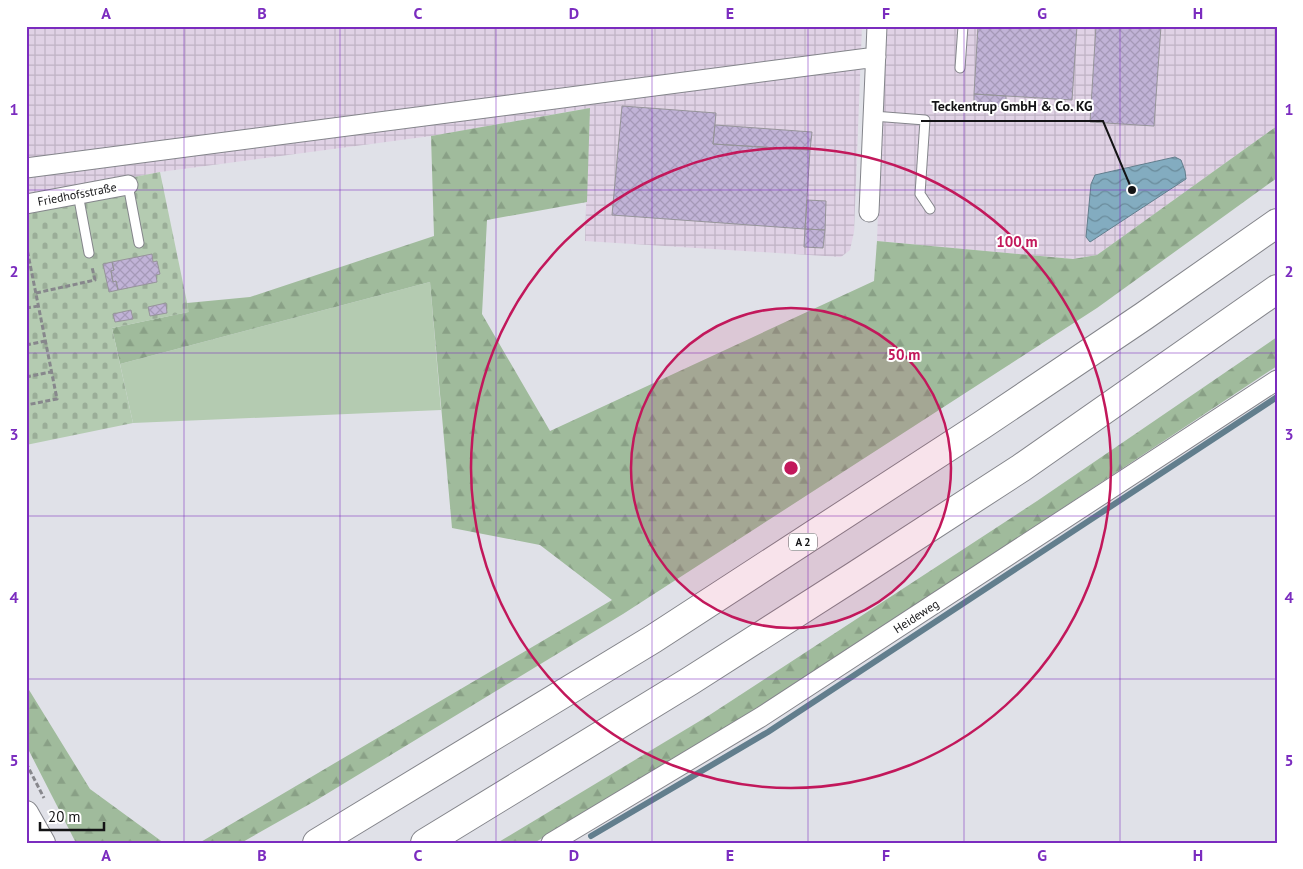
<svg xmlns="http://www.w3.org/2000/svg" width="1303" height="869" viewBox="0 0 1303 869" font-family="'PT Sans',sans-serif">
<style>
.industrial{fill:url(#industrial-grid)}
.grass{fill:#b4cbb1}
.forest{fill:url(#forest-firs)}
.cemetery{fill:url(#cemetery-stones)}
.water{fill:url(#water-waves);stroke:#627e8d}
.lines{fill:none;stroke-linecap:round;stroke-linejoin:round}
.stream{stroke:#627e8d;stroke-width:6}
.building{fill:url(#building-cross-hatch);stroke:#96949a}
.service-casing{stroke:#84858b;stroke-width:11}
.minor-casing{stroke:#84858b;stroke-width:21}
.tertiary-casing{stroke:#84858b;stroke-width:26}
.motorway-casing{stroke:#84858b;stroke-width:30}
.path{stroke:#87878c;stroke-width:3;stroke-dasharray:5 2.5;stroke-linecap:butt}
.service{stroke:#fff;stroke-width:9}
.minor{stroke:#fff;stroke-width:19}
.tertiary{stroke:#fff;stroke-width:24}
.motorway{stroke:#fff;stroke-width:28}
.grid{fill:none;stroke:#7b2cbf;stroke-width:1;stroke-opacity:0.55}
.ring{fill:none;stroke:#c2185b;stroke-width:2.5}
.labels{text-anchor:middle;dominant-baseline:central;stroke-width:4;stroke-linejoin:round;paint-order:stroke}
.shield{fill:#fff;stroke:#5a5a5c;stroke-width:1}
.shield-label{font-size:11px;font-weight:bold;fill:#141416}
.street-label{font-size:12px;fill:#141416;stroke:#fff}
.centre{fill:#c2185b;stroke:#fff;stroke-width:2.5}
.ring-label{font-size:15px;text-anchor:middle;font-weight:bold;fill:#c2185b;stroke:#fff;stroke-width:4;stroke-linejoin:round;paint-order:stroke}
.leader{fill:none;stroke:#141416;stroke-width:2}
.callout-dot{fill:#141416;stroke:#fff;stroke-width:2}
.callout-label{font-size:14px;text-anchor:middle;font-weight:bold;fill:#141416;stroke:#fff;stroke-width:4;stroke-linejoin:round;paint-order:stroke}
.neatline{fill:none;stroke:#7b2cbf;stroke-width:2}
.grid-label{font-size:16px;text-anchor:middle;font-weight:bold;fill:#7b2cbf}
</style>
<defs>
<pattern id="industrial-grid" width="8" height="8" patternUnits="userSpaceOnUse" patternTransform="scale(1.25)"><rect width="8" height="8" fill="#e0d2e5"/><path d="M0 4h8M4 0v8" fill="none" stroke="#bfb3c4"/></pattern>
<pattern id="forest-firs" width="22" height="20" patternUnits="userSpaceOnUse" patternTransform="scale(1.25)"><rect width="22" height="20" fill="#a0bb9c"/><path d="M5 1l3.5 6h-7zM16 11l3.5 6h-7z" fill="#89a086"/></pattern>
<pattern id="cemetery-stones" width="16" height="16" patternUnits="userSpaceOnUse" patternTransform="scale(1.25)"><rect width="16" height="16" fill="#b4cbb1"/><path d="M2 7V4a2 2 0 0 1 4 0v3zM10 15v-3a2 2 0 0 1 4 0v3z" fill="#9aad98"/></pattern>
<pattern id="water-waves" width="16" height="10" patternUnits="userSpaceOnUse" patternTransform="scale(1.25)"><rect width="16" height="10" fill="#83acc0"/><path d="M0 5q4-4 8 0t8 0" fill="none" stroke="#6a8b9b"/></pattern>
<pattern id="building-cross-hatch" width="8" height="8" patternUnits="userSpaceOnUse" patternTransform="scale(1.25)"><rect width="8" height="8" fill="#c1b3d7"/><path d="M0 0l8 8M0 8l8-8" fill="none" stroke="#a599b8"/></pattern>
</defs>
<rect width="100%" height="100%" fill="#e0e1e8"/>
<path class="industrial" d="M26 26H862L854 232 850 250 841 257 585 241 589 108 431 136 160 172 26 198Z
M885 26H1277V126L1097 255 1073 259 877 241Z"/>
<path class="grass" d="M430 282 441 410 133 423 120 364Z"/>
<path class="forest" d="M590 108 587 202 487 220 482 314 550 431 874 281 877 241 1073 259 1097 255 1277 126V178L1097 308 623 614 315 801 241 843H199L612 600 540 545 452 528 430 282 120 364 112 328 188 312 187 303 250 297 434 236 431 136Z
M1277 337V366L759 709 534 843H497L708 716 1037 501Z
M26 685 90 789 164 843H76L26 745Z"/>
<path class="cemetery" d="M160 172 189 312 112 328 133 423 26 445V198Z"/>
<path class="water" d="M1175 157 1181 160 1185 171 1186 179 1090 242 1086 237 1091 184 1095 175Z"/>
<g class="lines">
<path class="stream" d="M591 836 768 732 1277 397"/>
</g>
<path class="building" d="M978 26H1077L1072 100 974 94Z
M1096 26H1161L1154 126 1090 122Z
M974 94 1006 96V107L974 105Z
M622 106 716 113 713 144 810 150 805 229 612 215Z
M715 125 812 132 810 150 713 144Z
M807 200 826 201 825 230 805 229Z
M805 229 825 230 823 248 804 247Z
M152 254 153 262 157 261 160 274 156 275 157 282 118 290 116 281 113 282 111 271 114 270 112 262Z
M112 262 114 270 111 271 113 282 116 281 118 290 109 292 103 264Z
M166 303 167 313 150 316 148 307Z
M131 310 133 319 115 322 113 314Z"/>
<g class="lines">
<defs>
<path id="service" d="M960 68 963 26
M873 116 925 120 920 194 930 209
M128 185 139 243
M78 194 89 253"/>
<path id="minor" d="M26 168 876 57
M26 204 128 185
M869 212 877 26
M551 843 761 717 1277 380"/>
<path id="tertiary" d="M26 813 43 843"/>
<path id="motorway" d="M317 843 653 639 982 425 1144 316 1277 223
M425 843 690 681 856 575 1021 468 1277 289"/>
</defs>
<use href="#service" class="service-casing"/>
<use href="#minor" class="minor-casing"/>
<use href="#tertiary" class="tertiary-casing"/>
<use href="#motorway" class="motorway-casing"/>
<path class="path" d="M26 244 57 399 26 405
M36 293 95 280 92 267
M26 308 39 306
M26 345 45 341
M26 377 51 372
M26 763 44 798"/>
<use href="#service" class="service"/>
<use href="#minor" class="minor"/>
<use href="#tertiary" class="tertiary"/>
<use href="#motorway" class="motorway"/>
</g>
<path class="grid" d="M184 26V843M340 26V843M496 26V843M652 26V843M808 26V843M964 26V843M1120 26V843M26 190H1277M26 353H1277M26 516H1277M26 679H1277"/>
<circle cx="791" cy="468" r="160" fill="#c2185b" fill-opacity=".12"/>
<g class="ring">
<circle cx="791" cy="468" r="160"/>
<circle cx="791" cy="468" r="320"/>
</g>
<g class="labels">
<rect class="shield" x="789" y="533.5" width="28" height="17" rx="4"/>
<g class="shield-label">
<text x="803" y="542">A 2</text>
</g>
<g class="street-label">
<text transform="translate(77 194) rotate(-11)">Friedhofsstraße</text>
<text transform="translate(916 616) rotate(-33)">Heideweg</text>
</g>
</g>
<circle cx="791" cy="468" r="8" class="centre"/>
<g class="ring-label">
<text x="1017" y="247">100 m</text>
<text x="904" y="360">50 m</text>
</g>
<path class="leader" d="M1132 190L1103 121H921"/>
<circle class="callout-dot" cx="1132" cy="190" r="5"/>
<g class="callout-label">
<text x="1012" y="111">Teckentrup GmbH &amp; Co. KG</text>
</g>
<rect width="1303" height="869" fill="none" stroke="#ffffff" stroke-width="55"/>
<path d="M40 822v8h64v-8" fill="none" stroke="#141416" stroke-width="2.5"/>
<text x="48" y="822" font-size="15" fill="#141416" stroke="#ffffff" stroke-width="4" paint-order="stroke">20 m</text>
<rect x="28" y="28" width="1248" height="814" class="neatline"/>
<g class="grid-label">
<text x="106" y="19">A</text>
<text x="262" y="19">B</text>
<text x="418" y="19">C</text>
<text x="574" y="19">D</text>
<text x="730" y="19">E</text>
<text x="886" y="19">F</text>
<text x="1042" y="19">G</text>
<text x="1198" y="19">H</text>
<text x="14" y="115">1</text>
<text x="1289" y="115">1</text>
<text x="14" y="277">2</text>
<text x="1289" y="277">2</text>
<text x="14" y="440">3</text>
<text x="1289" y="440">3</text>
<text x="14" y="603">4</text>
<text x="1289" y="603">4</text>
<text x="14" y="766">5</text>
<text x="1289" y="766">5</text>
<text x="106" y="861">A</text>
<text x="262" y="861">B</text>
<text x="418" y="861">C</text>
<text x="574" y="861">D</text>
<text x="730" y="861">E</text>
<text x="886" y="861">F</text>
<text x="1042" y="861">G</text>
<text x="1198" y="861">H</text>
</g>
</svg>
